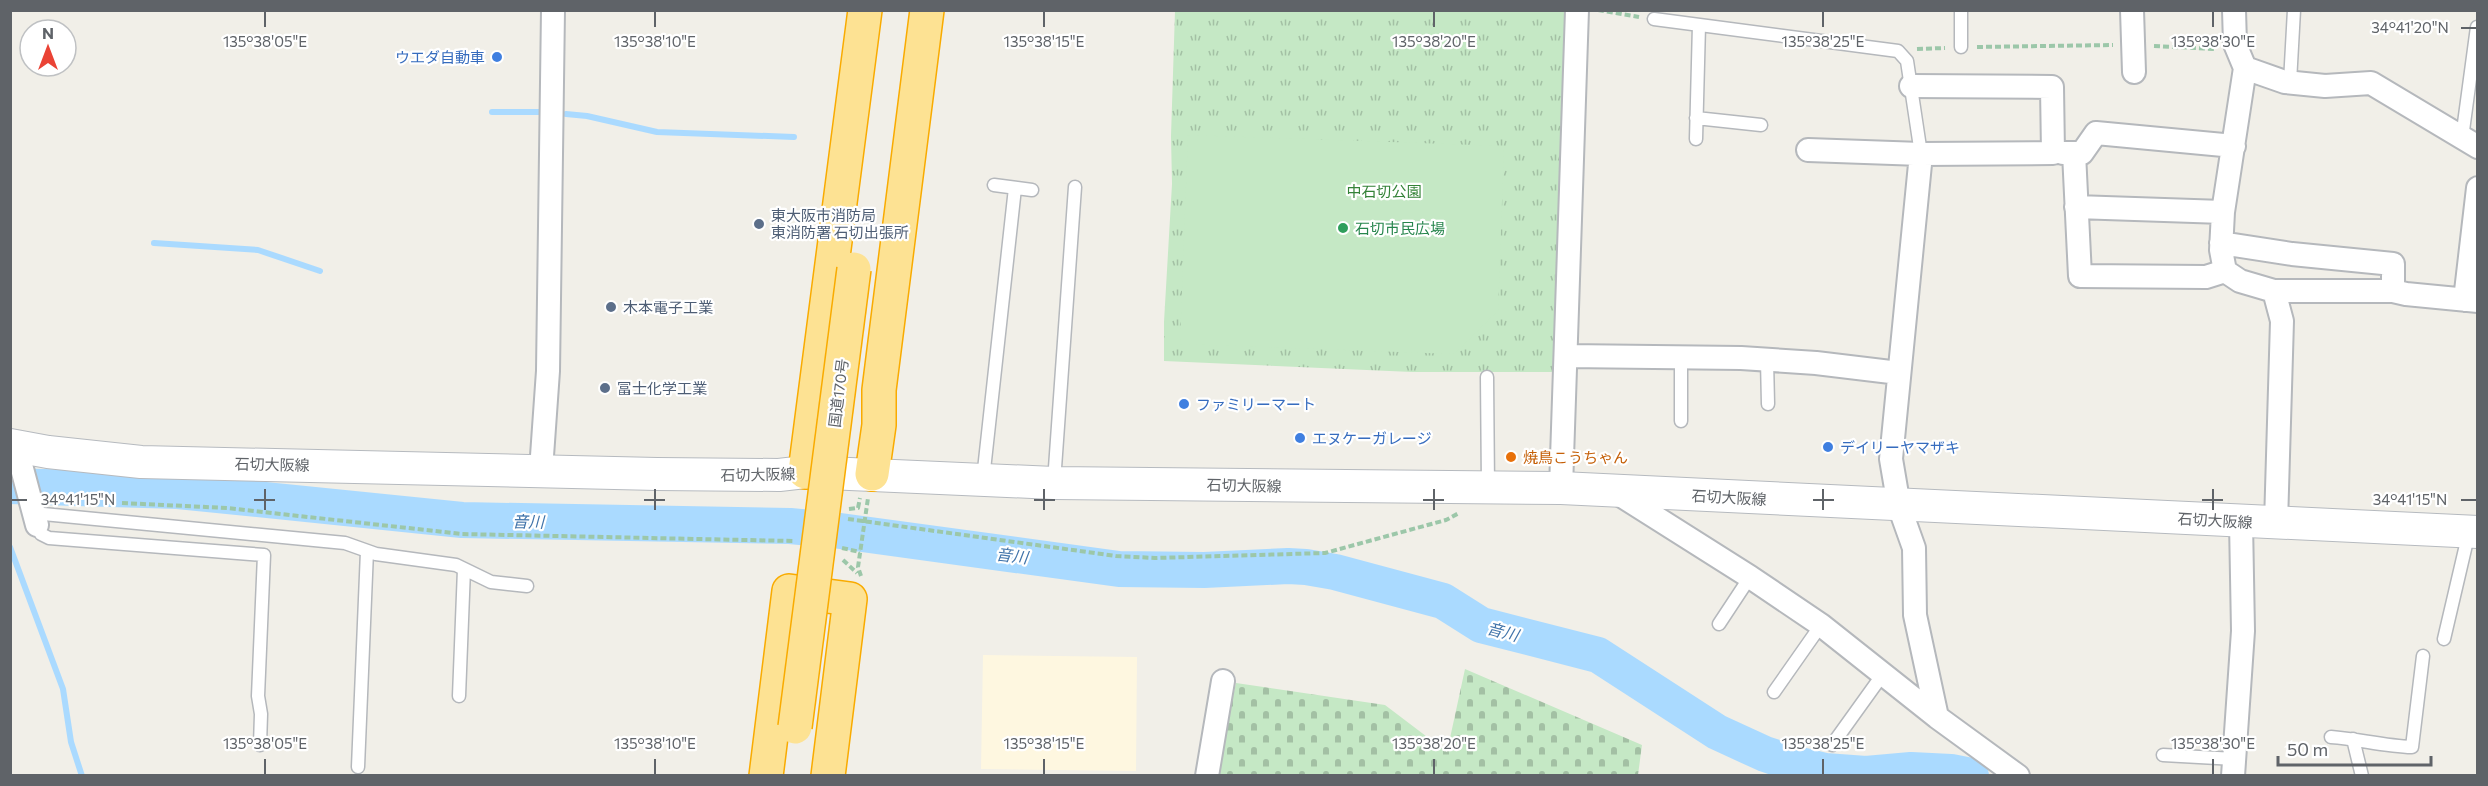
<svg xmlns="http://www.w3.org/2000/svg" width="2488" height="786" viewBox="0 0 2488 786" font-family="Commissioner,'Noto Sans JP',sans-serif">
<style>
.commercial{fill:#fef7e0}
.grass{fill:url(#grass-tufts)}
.cemetery{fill:url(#cemetery-stones)}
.pitch{fill:#c5e8c5}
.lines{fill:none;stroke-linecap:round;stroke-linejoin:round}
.stream{stroke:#aadaff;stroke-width:6}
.river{stroke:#aadaff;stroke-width:36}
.lane-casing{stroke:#b5b8bc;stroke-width:15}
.street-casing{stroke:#b5b8bc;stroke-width:26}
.secondary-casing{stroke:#b6babf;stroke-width:34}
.highway-casing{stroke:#f9ab00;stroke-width:36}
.path{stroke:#9cc7a9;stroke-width:4;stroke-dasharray:6 3;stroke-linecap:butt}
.lane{stroke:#fff;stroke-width:12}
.street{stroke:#fff;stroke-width:22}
.secondary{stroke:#fff;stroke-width:32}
.highway{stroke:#fde293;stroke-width:33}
.highway-bridge-casing{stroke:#f9ab00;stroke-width:36;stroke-linecap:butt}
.highway-bridge{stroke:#fde293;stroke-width:33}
.ticks{fill:none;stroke:#5f6368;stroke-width:2}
.shop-dot{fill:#3f7fe0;stroke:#fff;stroke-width:2}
.service-dot{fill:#5c6f8a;stroke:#fff;stroke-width:2}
.leisure-dot{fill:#2e9e5b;stroke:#fff;stroke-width:2}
.food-dot{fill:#e8710a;stroke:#fff;stroke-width:2}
.labels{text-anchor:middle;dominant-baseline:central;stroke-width:4.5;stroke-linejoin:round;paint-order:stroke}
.shop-label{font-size:15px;fill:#366cbe;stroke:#fff;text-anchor:start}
.park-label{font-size:15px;fill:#348238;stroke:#fff}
.service-label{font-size:15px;fill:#4e5e75;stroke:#fff;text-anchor:start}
.leisure-label{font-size:15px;fill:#27864d;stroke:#fff;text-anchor:start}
.street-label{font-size:15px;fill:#5f6368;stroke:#fff}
.food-label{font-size:15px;fill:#c56008;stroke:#fff;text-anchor:start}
.water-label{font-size:16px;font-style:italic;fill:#4174aa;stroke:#fff}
.ticks-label{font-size:15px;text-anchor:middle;fill:#5f6368;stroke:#fff;stroke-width:4.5;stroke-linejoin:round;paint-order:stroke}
</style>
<defs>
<pattern id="grass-tufts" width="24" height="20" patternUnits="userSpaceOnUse" patternTransform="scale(1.5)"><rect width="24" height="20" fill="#c5e8c5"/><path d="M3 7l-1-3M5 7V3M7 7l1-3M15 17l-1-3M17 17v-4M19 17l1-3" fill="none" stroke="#a3c0a4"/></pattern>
<pattern id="cemetery-stones" width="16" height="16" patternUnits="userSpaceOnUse" patternTransform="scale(1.5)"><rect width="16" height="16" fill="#c5e8c5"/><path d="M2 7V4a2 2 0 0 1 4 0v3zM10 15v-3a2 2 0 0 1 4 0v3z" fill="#a3c0a4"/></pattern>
</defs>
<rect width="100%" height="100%" fill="#f1efe8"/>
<path class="commercial" d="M983 655 1137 657 1136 771 981 769Z"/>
<path class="grass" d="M1175 11H1566L1559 372H1412L1164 361V322L1172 184 1171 136Z"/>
<path class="cemetery" d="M1465 669 1642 745 1638 775 1215 776 1236 683 1385 705 1447 752Z"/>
<path class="pitch" d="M1188 135 1504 146 1498 311 1454 354 1180 344Z"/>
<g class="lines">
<path class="stream" d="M492 112H541
M566 114 587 116 657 132 794 137
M154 243 258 250 320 271
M10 547 63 689 71 742 82 776"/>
<path class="river" d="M10 486 178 491 462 520 790 526 833 530 1119 569 1204 570 1288 566 1306 567 1335 572 1443 601 1481 625 1598 655 1717 732 1765 754 1792 763 1825 771 1866 774 1911 770 1951 772 1971 776"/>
<defs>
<path id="lane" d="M1654 19 1898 51 1907 61 1921 154
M1961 47V10
M2290 82 2294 10
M1696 118 1761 125
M2462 138 2477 27
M1696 139 1699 25
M994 185 1032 190
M1681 358V421
M1767 360 1768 404
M1487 377 1488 487
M983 479 1015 188
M1054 482 1075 187
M33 513 345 543 376 554 456 565 491 582 527 586
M37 525 41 534 49 538 264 555 258 696 261 714 260 745
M1719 624 1750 577
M2444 639 2469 532
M1774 692 1821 625
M459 696 464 569
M2331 737C2358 739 2384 746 2412 747L2423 656
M2353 739 2362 776
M1832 745 1883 674
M2163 755 2235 759
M358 767 367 551"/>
<path id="street" d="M2132 10 2134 72
M2234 10 2235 44 2245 68 2223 212 2221 250 2225 271 2240 281 2274 291 2282 321 2276 523
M2245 68 2285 82 2325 86 2371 83 2478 147
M1808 150 1921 154 2053 153 2052 87 1911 86
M2063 153H2082L2096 133 2234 146
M2074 153 2080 276 2206 277 2225 271
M1921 154 1891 459 1899 506 1914 548 1915 615 1937 717
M2076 207 2223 212
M2221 243 2292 254 2393 264V291
M2274 291H2393L2406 294 2478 301
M2465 300 2478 188
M1567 356 1741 358 1816 363 1899 373
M16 446 37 525
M541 470 548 371 553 10
M1561 488 1577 10
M1614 491 1750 577 1821 625 1937 717 2018 776
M1207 776 1223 681
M2233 776 2243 631 2241 522"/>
<path id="secondary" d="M10 445 48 452 141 462 657 474 779 475 805 472 1054 483 1561 488 2478 532"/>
<path id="highway" d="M805 472 865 10
M872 474 879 425V390L927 10
M766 776 789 591 850 599 828 776"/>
</defs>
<use href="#lane" class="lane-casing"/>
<use href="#street" class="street-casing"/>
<use href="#secondary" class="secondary-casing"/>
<use href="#highway" class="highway-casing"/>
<path class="path" d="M1598 10 1639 17
M2154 46 2215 49
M1977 47 2113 45
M1917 49 1945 48
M122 503 227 508 462 534 793 541
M849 509 858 508 860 498
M848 519 1116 556 1155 558 1325 553 1446 520 1459 513
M842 548 860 552
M843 560 857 573
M861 576 858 567 868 498"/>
<use href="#lane" class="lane"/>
<use href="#street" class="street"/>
<use href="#secondary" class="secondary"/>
<use href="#highway" class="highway"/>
<defs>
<path id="highway-bridge" d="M795 727 854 269"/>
</defs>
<use href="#highway-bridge" class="highway-bridge-casing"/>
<use href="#highway-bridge" class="highway-bridge"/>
</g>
<path class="ticks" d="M265 12V27M655 12V27M1044 12V27M1434 12V27M1823 12V27M2213 12V27M2461 28H2476M265 489V510M655 489V510M1044 489V510M1434 489V510M1823 489V510M2213 489V510M12 500H27M254 500H275M644 500H665M1034 500H1055M1423 500H1444M1813 500H1834M2202 500H2223M2461 500H2476M265 759V774M655 759V774M1044 759V774M1434 759V774M1823 759V774M2213 759V774"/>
<g class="shop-dot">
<circle cx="497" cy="57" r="6"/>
<circle cx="1184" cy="404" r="6"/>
<circle cx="1300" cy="438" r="6"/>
<circle cx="1828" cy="447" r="6"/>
</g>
<g class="service-dot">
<circle cx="759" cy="224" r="6"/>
<circle cx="611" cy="307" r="6"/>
<circle cx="605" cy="388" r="6"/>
</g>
<circle class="leisure-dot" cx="1343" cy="228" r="6"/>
<circle class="food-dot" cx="1511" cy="457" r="6"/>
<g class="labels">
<g class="shop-label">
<text x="485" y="57" text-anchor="end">ウエダ自動車</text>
<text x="1196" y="404">ファミリーマート</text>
<text x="1312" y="438">エヌケーガレージ</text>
<text x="1840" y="447">デイリーヤマザキ</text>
</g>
<g class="park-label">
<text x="1384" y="191">中石切公園</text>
</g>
<g class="service-label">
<text x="771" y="215">東大阪市消防局<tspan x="771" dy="17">東消防署 石切出張所</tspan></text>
<text x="623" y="307">木本電子工業</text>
<text x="617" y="388">冨士化学工業</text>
</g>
<g class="leisure-label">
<text x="1355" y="228">石切市民広場</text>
</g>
<g class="street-label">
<text transform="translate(838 393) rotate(-83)">国道170号</text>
<text transform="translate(272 464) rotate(1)">石切大阪線</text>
<text transform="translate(758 474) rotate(-1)">石切大阪線</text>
<text transform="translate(1244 485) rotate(1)">石切大阪線</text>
<text transform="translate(1729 497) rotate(3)">石切大阪線</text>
<text transform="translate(2215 520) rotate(3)">石切大阪線</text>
</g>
<g class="food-label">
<text x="1523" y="457">焼鳥こうちゃん</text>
</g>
<g class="water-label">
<text transform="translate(528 521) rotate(1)">音川</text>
<text transform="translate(1012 555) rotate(7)">音川</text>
<text transform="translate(1503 631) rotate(15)">音川</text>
</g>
</g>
<g class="ticks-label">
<text x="2410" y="33">34°41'20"N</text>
<text x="265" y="47">135°38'05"E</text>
<text x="655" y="47">135°38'10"E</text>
<text x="1044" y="47">135°38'15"E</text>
<text x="1434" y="47">135°38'20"E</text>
<text x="1823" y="47">135°38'25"E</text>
<text x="2213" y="47">135°38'30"E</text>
<text x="78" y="505">34°41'15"N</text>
<text x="2410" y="505">34°41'15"N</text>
<text x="265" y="749">135°38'05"E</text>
<text x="655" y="749">135°38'10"E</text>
<text x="1044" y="749">135°38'15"E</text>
<text x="1434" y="749">135°38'20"E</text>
<text x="1823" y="749">135°38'25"E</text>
<text x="2213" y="749">135°38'30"E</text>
</g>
<rect width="2488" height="786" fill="none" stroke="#5f6368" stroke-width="24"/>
<g transform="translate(48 48)"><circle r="28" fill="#ffffff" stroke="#bfc1c3" stroke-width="1.5"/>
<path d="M0-4.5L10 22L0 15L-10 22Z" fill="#ea4335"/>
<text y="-9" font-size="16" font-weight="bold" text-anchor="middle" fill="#5f6368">N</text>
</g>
<path d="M2278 756v9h153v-9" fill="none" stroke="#5f6368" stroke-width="3"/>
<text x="2287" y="756" font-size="18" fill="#5f6368" stroke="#ffffff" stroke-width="4.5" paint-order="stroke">50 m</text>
</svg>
